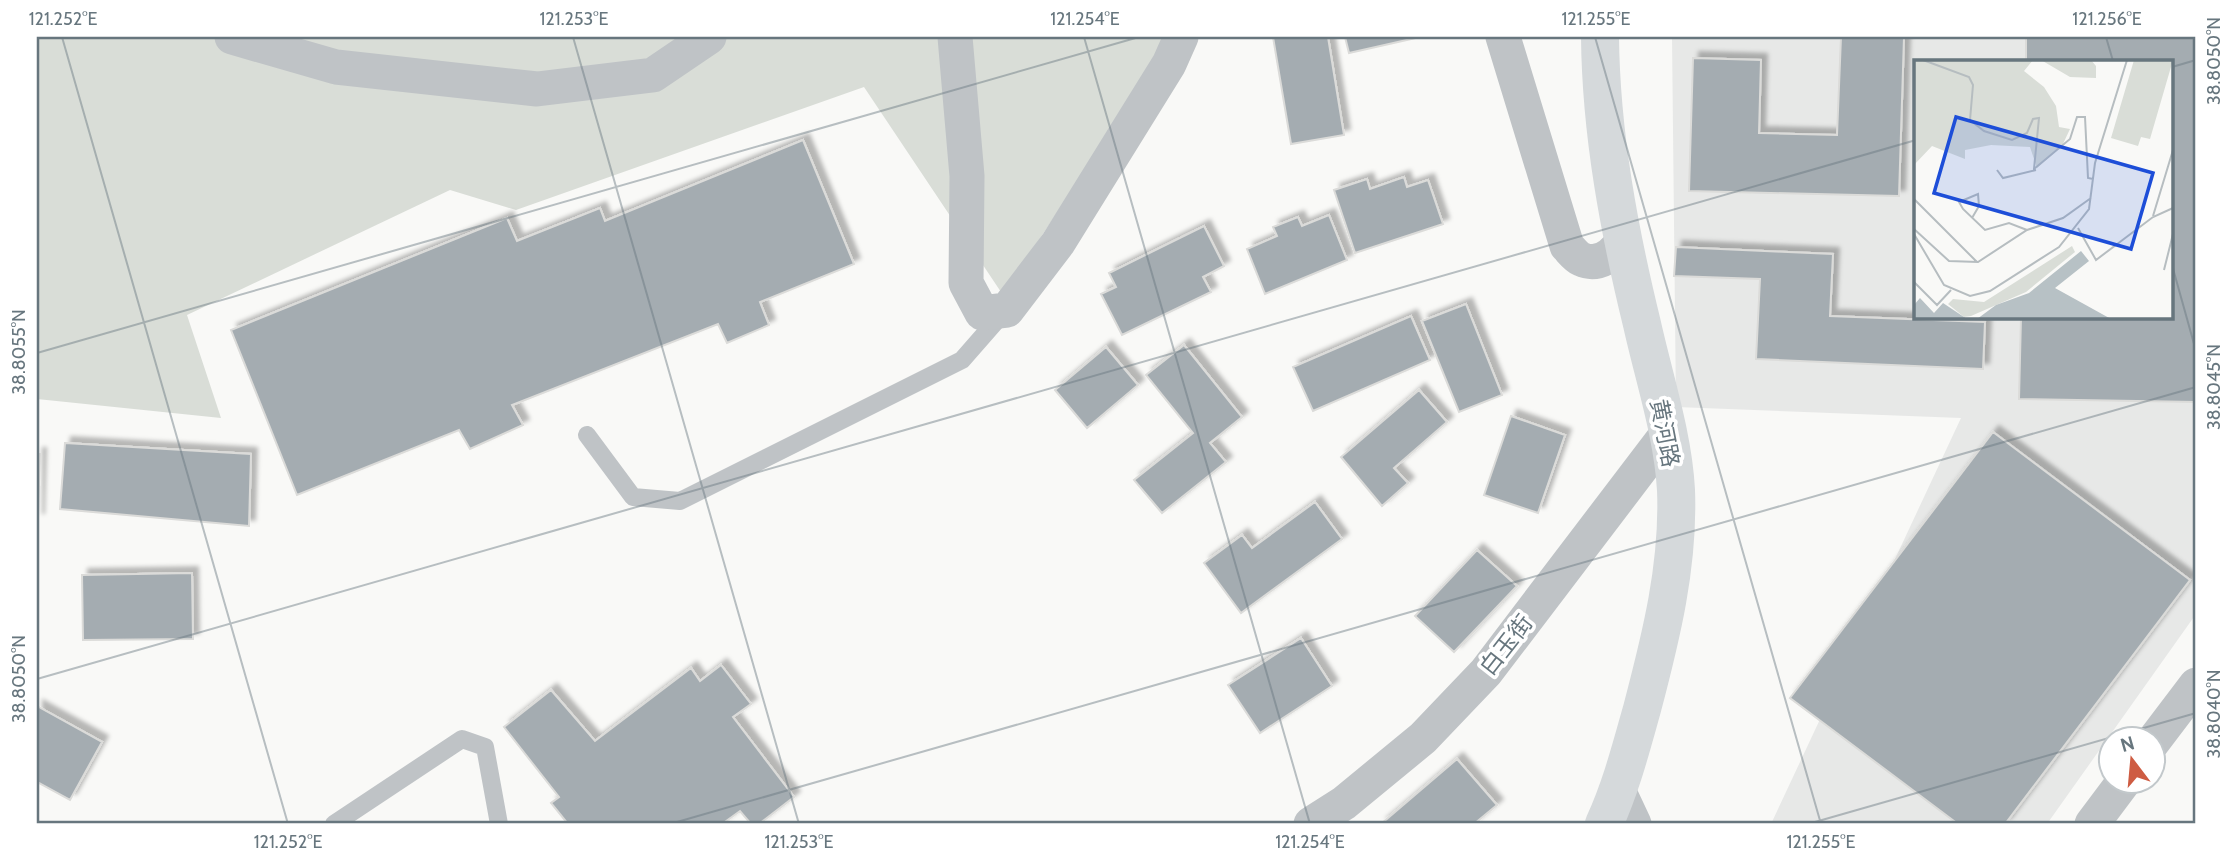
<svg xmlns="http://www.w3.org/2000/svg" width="2233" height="861" viewBox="0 0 2233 861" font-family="Cabin,'Noto Sans SC',sans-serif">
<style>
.built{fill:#e7e8e7;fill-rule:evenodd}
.green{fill:#d9ddd7}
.building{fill:#a4acb1;stroke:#dbdbd9;stroke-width:2;filter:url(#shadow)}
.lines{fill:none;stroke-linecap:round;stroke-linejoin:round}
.lane{stroke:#bfc3c6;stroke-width:18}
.street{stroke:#bfc3c6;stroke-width:35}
.secondary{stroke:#d5d9db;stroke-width:38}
.ticks{fill:none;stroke:#67767e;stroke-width:2;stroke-opacity:0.45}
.labels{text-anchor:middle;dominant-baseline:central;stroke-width:7;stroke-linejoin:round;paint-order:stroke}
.street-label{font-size:23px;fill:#67767e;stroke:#fff}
.inset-road{fill:none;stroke:#b6bdc0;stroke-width:2}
.view{fill:#1d4ed8;fill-opacity:0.15;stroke:#1d4ed8;stroke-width:3.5}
.inset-edge{fill:none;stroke:#67767e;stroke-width:3.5}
.neatline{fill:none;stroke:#67767e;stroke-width:2.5}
.ticks-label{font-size:18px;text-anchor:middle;fill:#67767e}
</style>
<defs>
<filter id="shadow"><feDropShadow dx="6" dy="-6" stdDeviation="2" flood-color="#0004"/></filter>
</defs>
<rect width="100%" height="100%" fill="#f9f9f7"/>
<path class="built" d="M1672 37H2196V614L2047 824H1771L1961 418 1676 407ZM1916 61H2172V317H1916Z"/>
<path class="green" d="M37 37H1172L1003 295 864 87 516 210 450 190 187 315 221 418 37 399Z"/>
<path class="building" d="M1273 37H1328L1344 135 1291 144Z
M1345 37H1420L1349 53Z
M1841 37H1904L1899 196 1689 191 1693 58 1761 60 1759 133 1837 135Z
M2026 37H2196V402L2019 399 2021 317H2172V61H2026Z
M803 140 854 264 760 302 769 325 727 343 718 324 512 405 523 425 470 449 459 430 297 495 231 330 507 218 517 241 600 208 605 221Z
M1404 177 1407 187 1428 180 1443 224 1355 253 1334 190 1367 179 1370 189Z
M1329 215 1347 260 1265 294 1247 249 1277 236 1273 227 1298 217 1302 226Z
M1204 226 1224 266 1203 277 1211 292 1122 335 1101 294 1116 287 1109 273Z
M1676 247 1833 254 1830 316 1985 322 1983 369 1756 359 1760 279 1674 276Z
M1466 304 1502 395 1459 412 1422 321Z
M1411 316 1430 360 1313 411 1293 367Z
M1184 345 1242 417 1210 443 1226 462 1162 513 1134 480 1193 433 1146 375Z
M1106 347 1138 385 1087 428 1055 390Z
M1419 390 1447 422 1394 468 1408 483 1382 506 1341 457Z
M1511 416 1565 435 1538 513 1484 495Z
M1993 432 2190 580 2005 824H1958L1790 698Z
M65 443 251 454 249 526 60 509Z
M37 454H40L38 519H37Z
M1315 502 1342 539 1241 613 1204 563 1242 535 1252 548Z
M1477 550 1517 586 1454 652 1415 616Z
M192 573 193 639 83 640 82 575Z
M1301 638 1332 686 1260 733 1228 685Z
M721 665 751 704 733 717 794 797 759 824H751L740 811 722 824H568L551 803 559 797 504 727 551 690 595 741 691 668 700 681Z
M37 706 102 742 70 800 37 782Z
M1457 759 1497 805 1474 824H1381Z"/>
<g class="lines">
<path class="lane" d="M587 435 633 497 680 501 962 360 1004 312
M334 824 462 739 485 747 499 824"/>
<path class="street" d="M232 37 336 67 537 89 653 75 709 37
M955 37 967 176 966 283 982 313 1007 310 1058 243 1169 64 1181 37
M1503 37 1567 246C1571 250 1576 257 1581 259 1598 267 1613 255 1622 242
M2152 743 2196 685
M1619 792 1634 824
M1311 824 1344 803 1423 738 1486 672 1667 434
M2092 824 2125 780"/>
<path class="secondary" d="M1600 37C1601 134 1619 230 1642 324 1654 378 1673 435 1676 490 1679 565 1661 637 1642 709 1631 748 1621 787 1604 824"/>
</g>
<path class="ticks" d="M62 37 288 824M573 37 799 824M1084 37 1310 824M1595 37 1821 824M2106 37 2113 61M2172 67 2196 60M2172 265 2196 351M37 353 1139 37M37 679 1916 140M670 824 2196 387M1808 824 2196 713"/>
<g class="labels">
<g class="street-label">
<text transform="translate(1665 433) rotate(79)">黄河路</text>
<text transform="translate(1506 645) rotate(-52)">白玉街</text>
</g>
</g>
<g transform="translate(1914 60)">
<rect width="259" height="259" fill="#f9f9f7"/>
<path d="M0 0H119L110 11 130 27 142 46 145 67 156 69 148 86 123 108 116 87 77 85 51 90V99L18 86 0 105ZM127 0H177L182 6V18L156 17ZM220 0H259L236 79 227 77 224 86 197 78ZM158 186 161 192 112 232 57 256 50 257 34 244 39 239 70 242Z" fill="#d9ddd7"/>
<path d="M167 191 175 201 141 228 197 259H63L82 245 115 233ZM6 238 20 253 29 243 53 259H0V245Z" fill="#b7c1c5"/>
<path class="inset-road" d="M9 0 55 17 59 25 56 60 70 71 98 80 113 73 119 59 125 58 120 109 156 79 163 57H171L174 118 179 119M83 110 89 118 122 110M0 139 63 202M239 156 259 90M58 158 65 146 64 134 45 142 49 149 71 170 95 163 113 170M164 168 182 200 239 157 259 148M0 169 35 201 64 202 113 170 149 158 177 138M0 174 30 225 56 236 76 231 145 187 175 149 181 103 213 0M250 210 259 174M0 222 23 245 37 230"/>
<path class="view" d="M42 57 239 113 217 189 20 133Z"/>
<rect width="259" height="259" class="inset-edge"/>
</g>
<rect width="2233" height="861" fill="none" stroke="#ffffff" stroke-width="77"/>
<g transform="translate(2132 760) rotate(344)"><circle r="33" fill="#ffffff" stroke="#c2c8cb" stroke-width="2"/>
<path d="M0-5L12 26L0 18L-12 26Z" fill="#ce5c42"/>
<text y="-10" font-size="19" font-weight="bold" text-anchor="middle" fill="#67767e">N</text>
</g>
<rect x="38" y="38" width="2156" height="784" class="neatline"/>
<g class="ticks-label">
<text x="63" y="25">121.252°E</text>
<text x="574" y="25">121.253°E</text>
<text x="1085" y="25">121.254°E</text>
<text x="1596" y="25">121.255°E</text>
<text x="2107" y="25">121.256°E</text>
<text transform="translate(2214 61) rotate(-90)" y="6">38.8050°N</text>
<text transform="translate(19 352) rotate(-90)" y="6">38.8055°N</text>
<text transform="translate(2214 387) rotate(-90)" y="6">38.8045°N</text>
<text transform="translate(19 679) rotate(-90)" y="6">38.8050°N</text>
<text transform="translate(2214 714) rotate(-90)" y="6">38.8040°N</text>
<text x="288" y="848">121.252°E</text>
<text x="799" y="848">121.253°E</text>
<text x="1310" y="848">121.254°E</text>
<text x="1821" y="848">121.255°E</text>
</g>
</svg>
